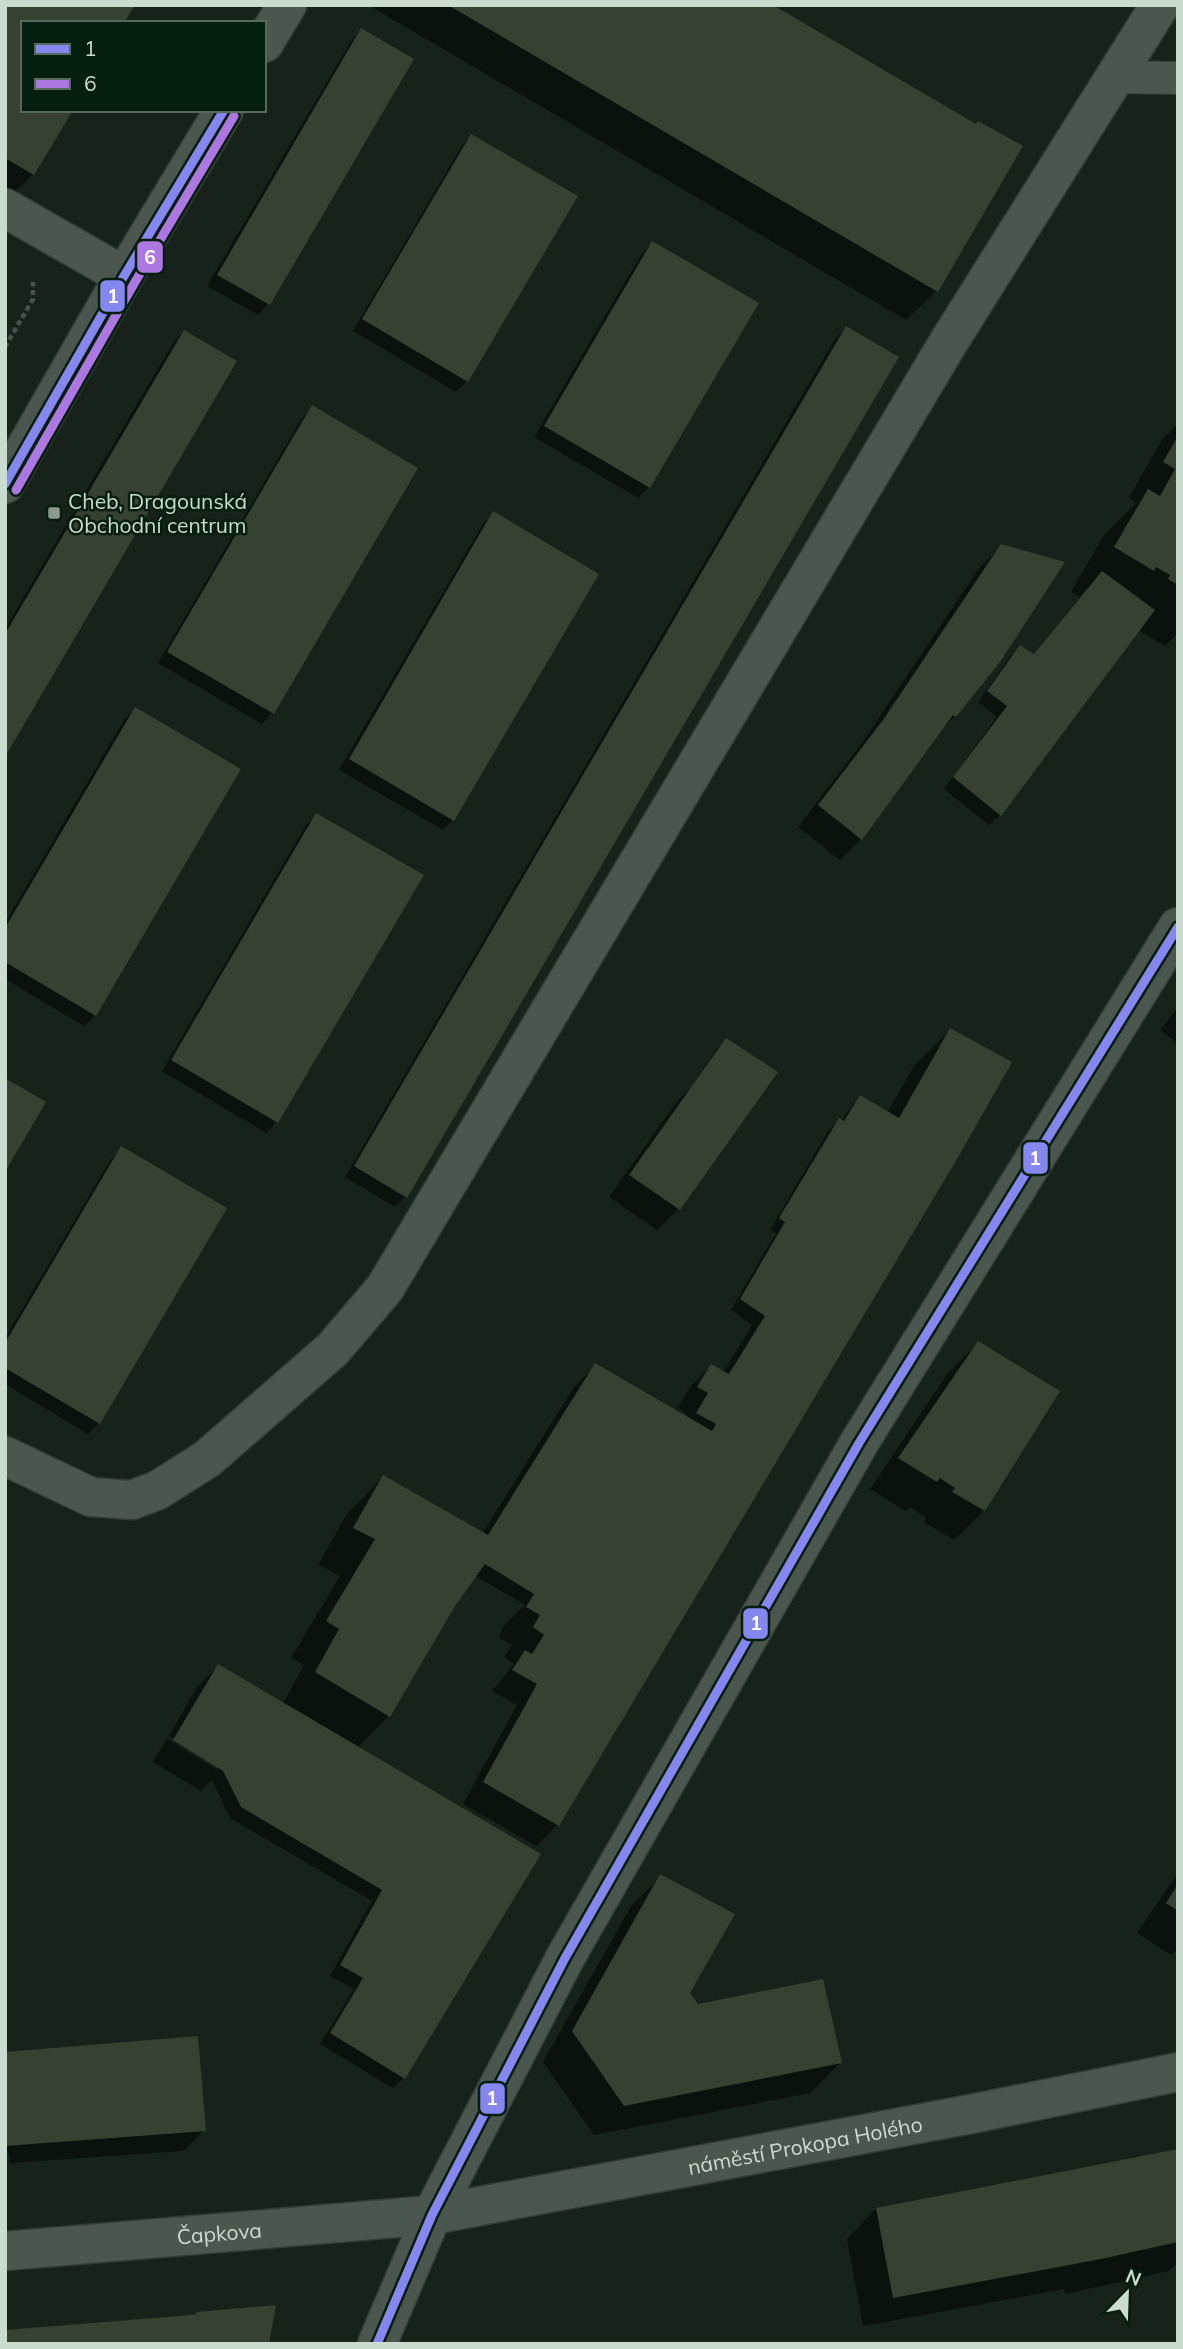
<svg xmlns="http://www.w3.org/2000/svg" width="1183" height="2349" viewBox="0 0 1183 2349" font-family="Mulish,sans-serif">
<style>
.shadow{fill:#0007}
.building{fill:#374132}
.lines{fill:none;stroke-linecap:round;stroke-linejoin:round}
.lane-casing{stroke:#333d36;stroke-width:34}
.street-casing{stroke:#333d36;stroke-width:41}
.secondary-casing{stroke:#333d36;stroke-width:41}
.path{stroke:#49524c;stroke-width:4.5;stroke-dasharray:5 3.5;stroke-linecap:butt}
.lane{stroke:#4b564e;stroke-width:32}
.street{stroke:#4b564e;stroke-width:38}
.secondary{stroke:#4b564e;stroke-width:38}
.bus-1-casing{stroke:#061e0f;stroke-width:14}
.bus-2-casing{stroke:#061e0f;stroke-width:14}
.bus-1{stroke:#8587ef;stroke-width:9}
.bus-2{stroke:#ac77e1;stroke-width:9}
.poi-dot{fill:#8c9a90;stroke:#061e0f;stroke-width:2.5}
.labels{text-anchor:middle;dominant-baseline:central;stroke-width:5;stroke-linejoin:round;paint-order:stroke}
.poi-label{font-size:21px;fill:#ccdbd0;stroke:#061e0f;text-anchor:start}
.street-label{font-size:21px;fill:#ccdbd0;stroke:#061e0f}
.line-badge{stroke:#061e0f;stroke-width:2.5}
.badge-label{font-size:19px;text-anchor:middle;font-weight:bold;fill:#fff}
</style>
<rect width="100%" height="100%" fill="#16221a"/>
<path class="shadow" d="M5 5 23 23V110L33 174 5 202Z
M368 5H770L936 291 906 320Z
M361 30 412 60 268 304 258 315 207 286 351 41Z
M471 136 467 381 456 392 353 331 461 147Z
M653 243 649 487 638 498 534 437 642 253Z
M846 328 405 1197 395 1207 345 1177 835 339Z
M184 332 5 753V629L173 343Z
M313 407 416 469 272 713 262 724 158 663 302 418Z
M1178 424V633L1165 646 1138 630 1000 815 989 825 944 789 997 717 978 702 1009 658 1020 647 1033 656 1080 597 1071 592 1104 535 1136 503 1129 498 1161 441Z
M493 514 453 820 443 830 339 770 483 524Z
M1002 546 955 716 935 736 861 839 840 860 798 827 862 743 980 567Z
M135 709 95 1015 84 1026 5 979V923L124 720Z
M317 815 276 1122 266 1133 162 1071 306 825Z
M1178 1007V1044L1160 1030Z
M950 1030 557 1825 536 1846 463 1804 517 1705 492 1691 514 1664 504 1657 512 1645 498 1637 504 1626 525 1605 474 1575 454 1605 389 1716 356 1749 539 1855 404 2078 393 2088 320 2044 354 1989 330 1976 372 1901 230 1818 212 1780 201 1791 153 1762 167 1739 218 1770V1766L169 1736 197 1687 218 1666 282 1705 304 1665 291 1658 340 1576 318 1565 347 1514 383 1477 482 1534 574 1387 595 1366 686 1418 688 1415 678 1408 690 1387 711 1366 723 1373 752 1325 731 1310 776 1233 770 1230 828 1131 839 1120 841 1122 850 1108 860 1097 887 1113 914 1066Z
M727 1040 776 1073 678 1209 657 1230 609 1197 678 1100 692 1087 716 1050Z
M121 1149 99 1423 88 1434 5 1384V1338L111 1159Z
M978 1343 984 1510 954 1540 924 1522 926 1518 910 1507 906 1511 870 1489 948 1373Z
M1178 1873V1949L1171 1955 1137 1933Z
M661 1877 688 1993 697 2005 840 2063 810 2093 594 2135 543 2062 631 1906Z
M5 2054 204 2130 183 2151 10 2163 9 2154H5Z
M1178 2150V2263L1169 2271 1065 2294 1064 2289 863 2326 847 2239 876 2209Z"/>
<path class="building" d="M5 5H135L124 23H23V110H73L34 175 5 158Z
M448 5H773L976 124 978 121 1023 146 938 292Z
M361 28 414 59 270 305 217 275Z
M471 134 578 196 468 382 362 319Z
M652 241 759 303 650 488 544 426Z
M846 326 899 357 407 1198 354 1166Z
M184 330 237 361 5 757V634Z
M312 405 418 468 274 714 167 652Z
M1178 436V585L1168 579 1170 575 1156 567 1154 571 1114 547 1148 489 1160 496 1175 469 1163 462Z
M493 511 599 574 454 821 349 759Z
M1001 544 1065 562 1000 662 956 717 953 715 862 840 818 805 883 720Z
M1102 571 1155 610 1001 816 953 777 1007 706 987 691 1020 645 1034 654Z
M135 707 241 769 96 1016 5 962V928Z
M316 813 424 875 278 1123 171 1060Z
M950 1028 1012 1062 960 1154 559 1826 483 1782 537 1684 512 1670 525 1650 532 1654 544 1635 533 1627 540 1615 526 1607 534 1594 485 1564 455 1606 390 1717 315 1672 339 1629 326 1621 375 1539 353 1528 383 1475 488 1535 595 1363 712 1431 716 1424 696 1413 708 1393 697 1387 711 1364 729 1374 765 1316 740 1299 785 1222 779 1218 839 1118 844 1121 860 1095 899 1118Z
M726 1038 778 1072 680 1210 629 1175Z
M5 1078 46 1102 5 1172Z
M121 1146 227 1208 100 1424 5 1368V1343Z
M978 1341 1060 1391 985 1511 952 1492 955 1488 940 1478 937 1482 898 1458Z
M218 1664 541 1854 405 2079 330 2033 363 1978 340 1965 382 1890 241 1807 223 1771 173 1740Z
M660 1874 735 1914 690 1993 698 2004 823 1979 842 2063 624 2106 572 2031Z
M1178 1884V1911L1166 1903Z
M198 2036 206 2131 5 2146V2052Z
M1178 2149V2242L1101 2259 893 2298 876 2208Z
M276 2305 269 2344H5V2330L179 2316 197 2314 196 2312Z"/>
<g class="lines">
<defs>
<path id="lane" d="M1115 77 1178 78"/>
<g id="street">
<path d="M264 43 287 5"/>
<path d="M5 208 124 276"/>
<path d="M5 484 124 276 224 110"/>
<path d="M5 1456 91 1497 132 1500 158 1490 207 1459 333 1349 385 1288 948 343 1160 5"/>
<path id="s1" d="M5 2251 432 2215 971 2114 1178 2072"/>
</g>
<path id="secondary" d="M377 2344 432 2215 565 1958 859 1443 1178 927"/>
</defs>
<use href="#lane" class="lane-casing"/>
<use href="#street" class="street-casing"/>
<use href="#secondary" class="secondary-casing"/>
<path class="path" d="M5 347 33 299V282"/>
<use href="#lane" class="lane"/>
<use href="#street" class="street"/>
<use href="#secondary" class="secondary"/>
<defs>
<path id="bus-1" d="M5 484 124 276 224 110
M377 2344 432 2215 565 1958 859 1443 1178 927"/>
<path id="bus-2" d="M16 490 135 282 234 116"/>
</defs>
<use href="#bus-1" class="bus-1-casing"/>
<use href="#bus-2" class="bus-2-casing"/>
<use href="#bus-1" class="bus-1"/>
<use href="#bus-2" class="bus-2"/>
</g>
<rect class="poi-dot" x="47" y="506" width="14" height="14" rx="3.5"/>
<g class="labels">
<g class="poi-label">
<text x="68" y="501">Cheb, Dragounská<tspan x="68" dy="24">Obchodní centrum</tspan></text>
</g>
<g class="street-label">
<text stroke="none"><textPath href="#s1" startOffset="808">náměstí Prokopa Holého</textPath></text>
<text stroke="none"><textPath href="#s1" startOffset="215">Čapkova</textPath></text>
</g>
</g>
<g class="line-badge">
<rect x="136" y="240" width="28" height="34" rx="7" fill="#ac77e1"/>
<rect x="99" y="279" width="27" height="34" rx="7" fill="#8587ef"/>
<rect x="1022" y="1141" width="27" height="34" rx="7" fill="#8587ef"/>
<rect x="742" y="1607" width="27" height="33" rx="7" fill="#8587ef"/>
<rect x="479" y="2082" width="27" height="33" rx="7" fill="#8587ef"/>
</g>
<g class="badge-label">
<text x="150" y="264">6</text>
<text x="113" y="303">1</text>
<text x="1035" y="1165">1</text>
<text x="756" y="1630">1</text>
<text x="492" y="2105">1</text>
</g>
<rect width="1183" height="2349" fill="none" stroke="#ccdbd0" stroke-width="14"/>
<rect x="21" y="21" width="245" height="91" fill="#061e0f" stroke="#556a5c" stroke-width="2"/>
<rect x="35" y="44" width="35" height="10" fill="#8587ef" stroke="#556a5c" stroke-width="2"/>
<text x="84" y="56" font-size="21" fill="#ccdbd0">1</text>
<rect x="35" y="79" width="35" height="10" fill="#ac77e1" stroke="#556a5c" stroke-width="2"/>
<text x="84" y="91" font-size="21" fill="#ccdbd0">6</text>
<g transform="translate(1127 2293) rotate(23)" stroke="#061e0f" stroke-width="5" paint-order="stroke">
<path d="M0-5L12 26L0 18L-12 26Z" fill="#ccdbd0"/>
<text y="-10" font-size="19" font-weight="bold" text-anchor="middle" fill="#ccdbd0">N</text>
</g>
</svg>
